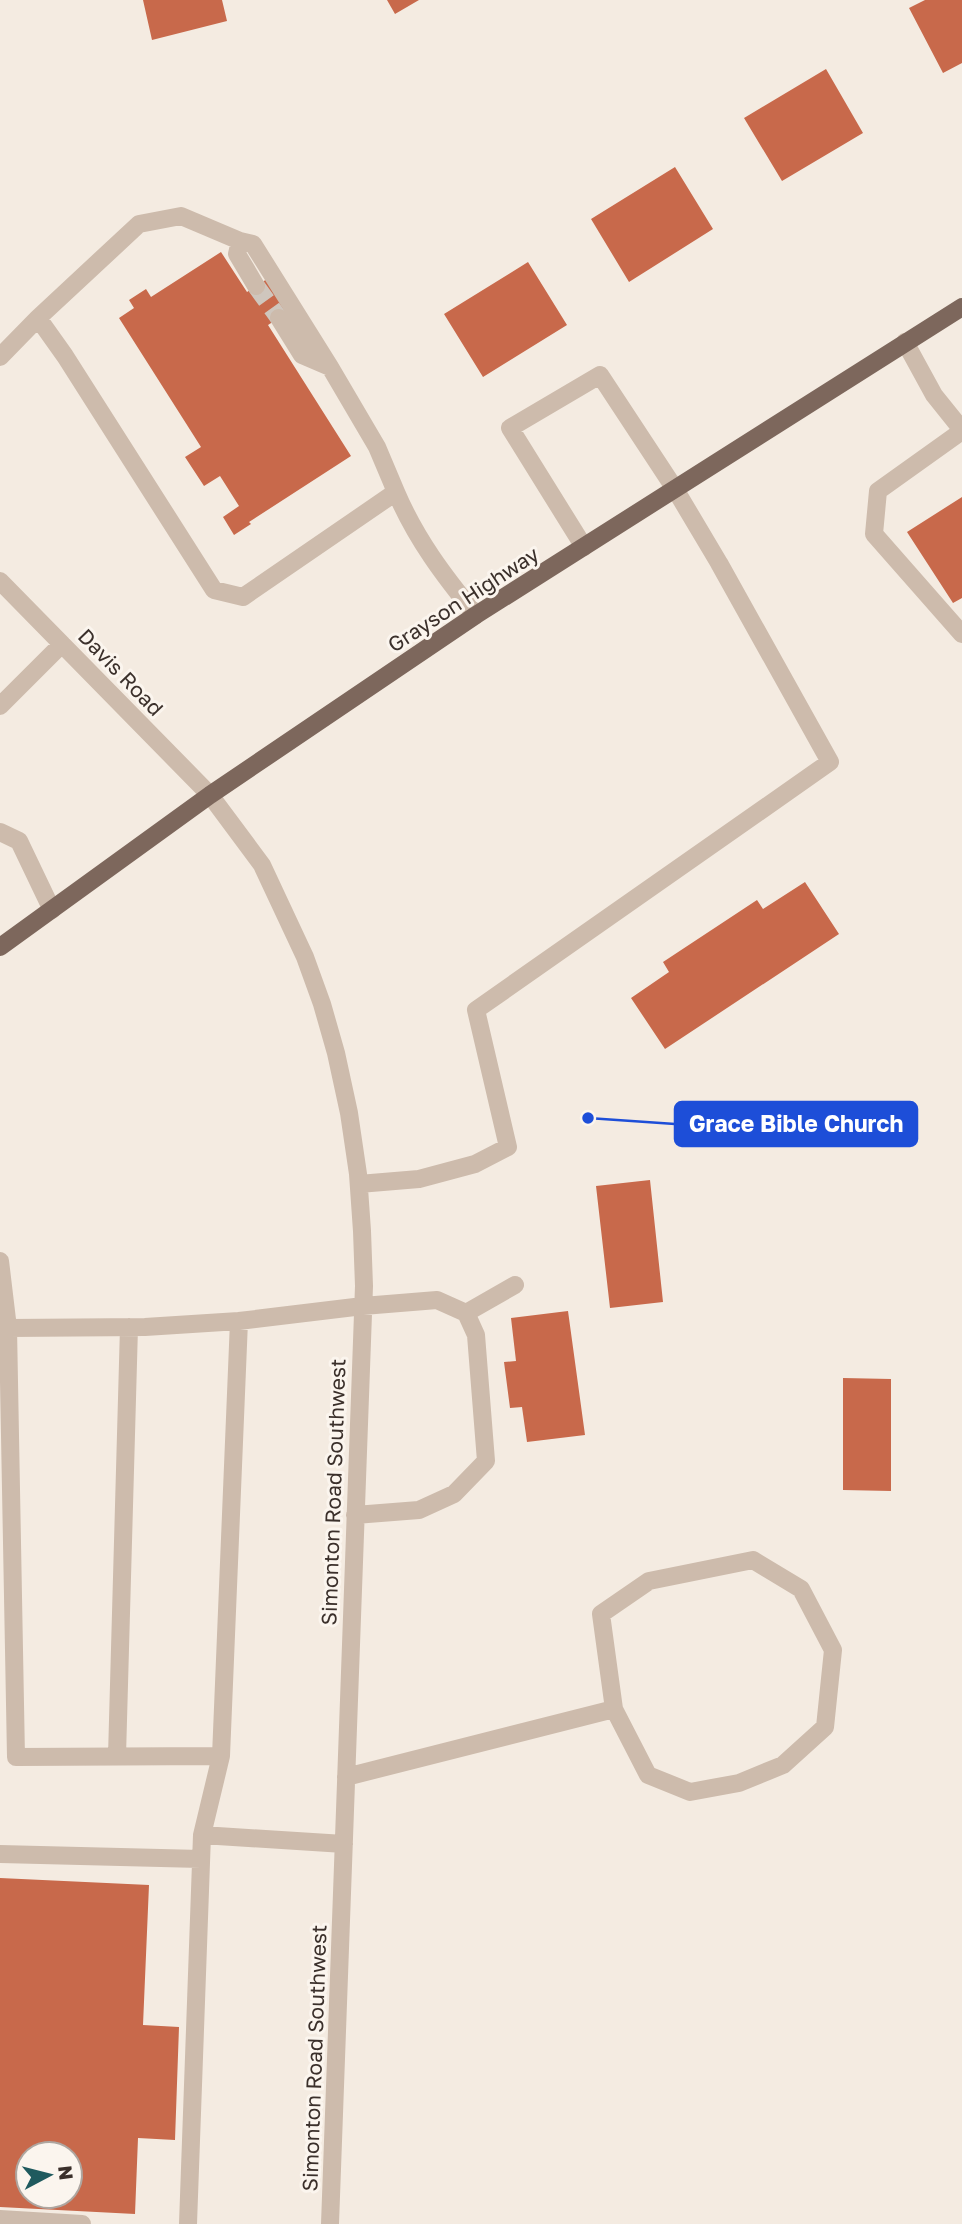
<svg xmlns="http://www.w3.org/2000/svg" width="962" height="2224" viewBox="0 0 962 2224" font-family="'Golos Text',sans-serif">
<style>
.building{fill:#c8694b;fill-rule:evenodd}
.lines{fill:none;stroke-linecap:round;stroke-linejoin:round}
.minor-tunnel{stroke:#cfc6bd;stroke-width:18;stroke-dasharray:18 9;stroke-linecap:butt}
.minor{stroke:#cdbbac;stroke-width:18}
.major{stroke:#7d675c;stroke-width:18}
.labels{text-anchor:middle;dominant-baseline:central;stroke-width:6;stroke-linejoin:round;paint-order:stroke}
.street-label{font-size:21px;fill:#3b302b;stroke:#fbf5ee}
.leader{fill:none;stroke:#1d4ed8;stroke-width:2.5}
.callout-dot{fill:#1d4ed8;stroke:#fbf5ee;stroke-width:2.5}
.callout{fill:#1d4ed8;stroke:#1d4ed8;stroke-width:2.5}
.callout-label{font-size:23px;text-anchor:middle;font-weight:bold;fill:#fff}
</style>
<rect width="100%" height="100%" fill="#f4ebe1"/>
<path class="building" d="M143 0H222L227 21 152 40Z
M387 0H419L395 14Z
M925 0H962V63L943 73 909 8Z
M826 69 863 133 782 181 744 118Z
M675 167 713 229 629 282 591 219Z
M221 252 247 292 267 279 288 312 268 325 351 456 249 522 251 524 234 535 223 517 239 506 220 476 204 486 185 457 201 447 119 318 134 308 129 300 146 289 151 297Z
M528 262 567 325 483 377 444 314Z
M962 497V598L953 603 907 532Z
M805 882 839 934 665 1049 631 998 669 972 663 962 757 900 763 909Z
M650 1180 663 1302 610 1308 596 1186Z
M568 1311 585 1435 527 1442 522 1407 510 1408 504 1362 516 1361 511 1318Z
M843 1378 891 1379V1491L843 1490Z
M0 1878 149 1885 143 2025 179 2027 175 2140 138 2138 135 2214 0 2207ZM28 2154H70V2196H28Z"/>
<g class="lines">
<path class="minor-tunnel" d="M256 286 279 318"/>
<path class="minor" d="M240 241 237 254 256 286
M38 318 139 224 181 216 240 241 253 244 330 367 377 447 396 492
M279 318 302 355 330 367
M905 342 934 395 962 430
M0 357 38 318 65 356 214 590 243 597 396 492C416 539 444 576 476 615
M962 431 878 491 874 534 962 634
M0 581 210 795 262 865 305 957 322 1004 336 1053 349 1113 358 1174 362 1231 364 1286 330 2224
M0 706 62 644
M0 832 19 841 52 910
M359 1184 419 1179 475 1164 508 1147 476 1010 830 762 719 563 675 489 600 375 510 428 584 547
M0 1261 8 1328 145 1327 239 1321
M466 1313 515 1285
M8 1328 16 1757 221 1756
M117 1756 129 1327
M346 1777 614 1709 601 1614 649 1581 753 1560 801 1589 833 1650 825 1727 783 1765 739 1783 690 1792 648 1775 614 1709
M202 1835 221 1756 239 1321 363 1306 437 1300 466 1313 476 1335 486 1461 454 1494 419 1510 355 1515
M0 1854 201 1859
M0 2219 82 2224
M188 2224 202 1835 344 1844"/>
<path class="major" d="M0 947 210 795 476 615 962 307"/>
</g>
<g class="labels">
<g class="street-label">
<text transform="translate(463 599) rotate(-33)">Grayson Highway</text>
<text transform="translate(121 672) rotate(46)">Davis Road</text>
<text transform="translate(333 1492) rotate(-88)">Simonton Road Southwest</text>
<text transform="translate(314 2058) rotate(-88)">Simonton Road Southwest</text>
</g>
</g>
<path class="leader" d="M588 1118L675 1124"/>
<circle class="callout-dot" cx="588" cy="1118" r="7"/>
<rect class="callout" x="675" y="1102" width="242" height="44" rx="7"/>
<g class="callout-label">
<text x="796" y="1132">Grace Bible Church</text>
</g>
<g transform="translate(49 2175) rotate(83)"><circle r="33" fill="#fbf5ee" stroke="#aea6a0" stroke-width="2"/>
<path d="M0-5L12 26L0 18L-12 26Z" fill="#1f5a5e"/>
<text y="-10" font-size="19" font-weight="bold" text-anchor="middle" fill="#3b302b">N</text>
</g>
</svg>
